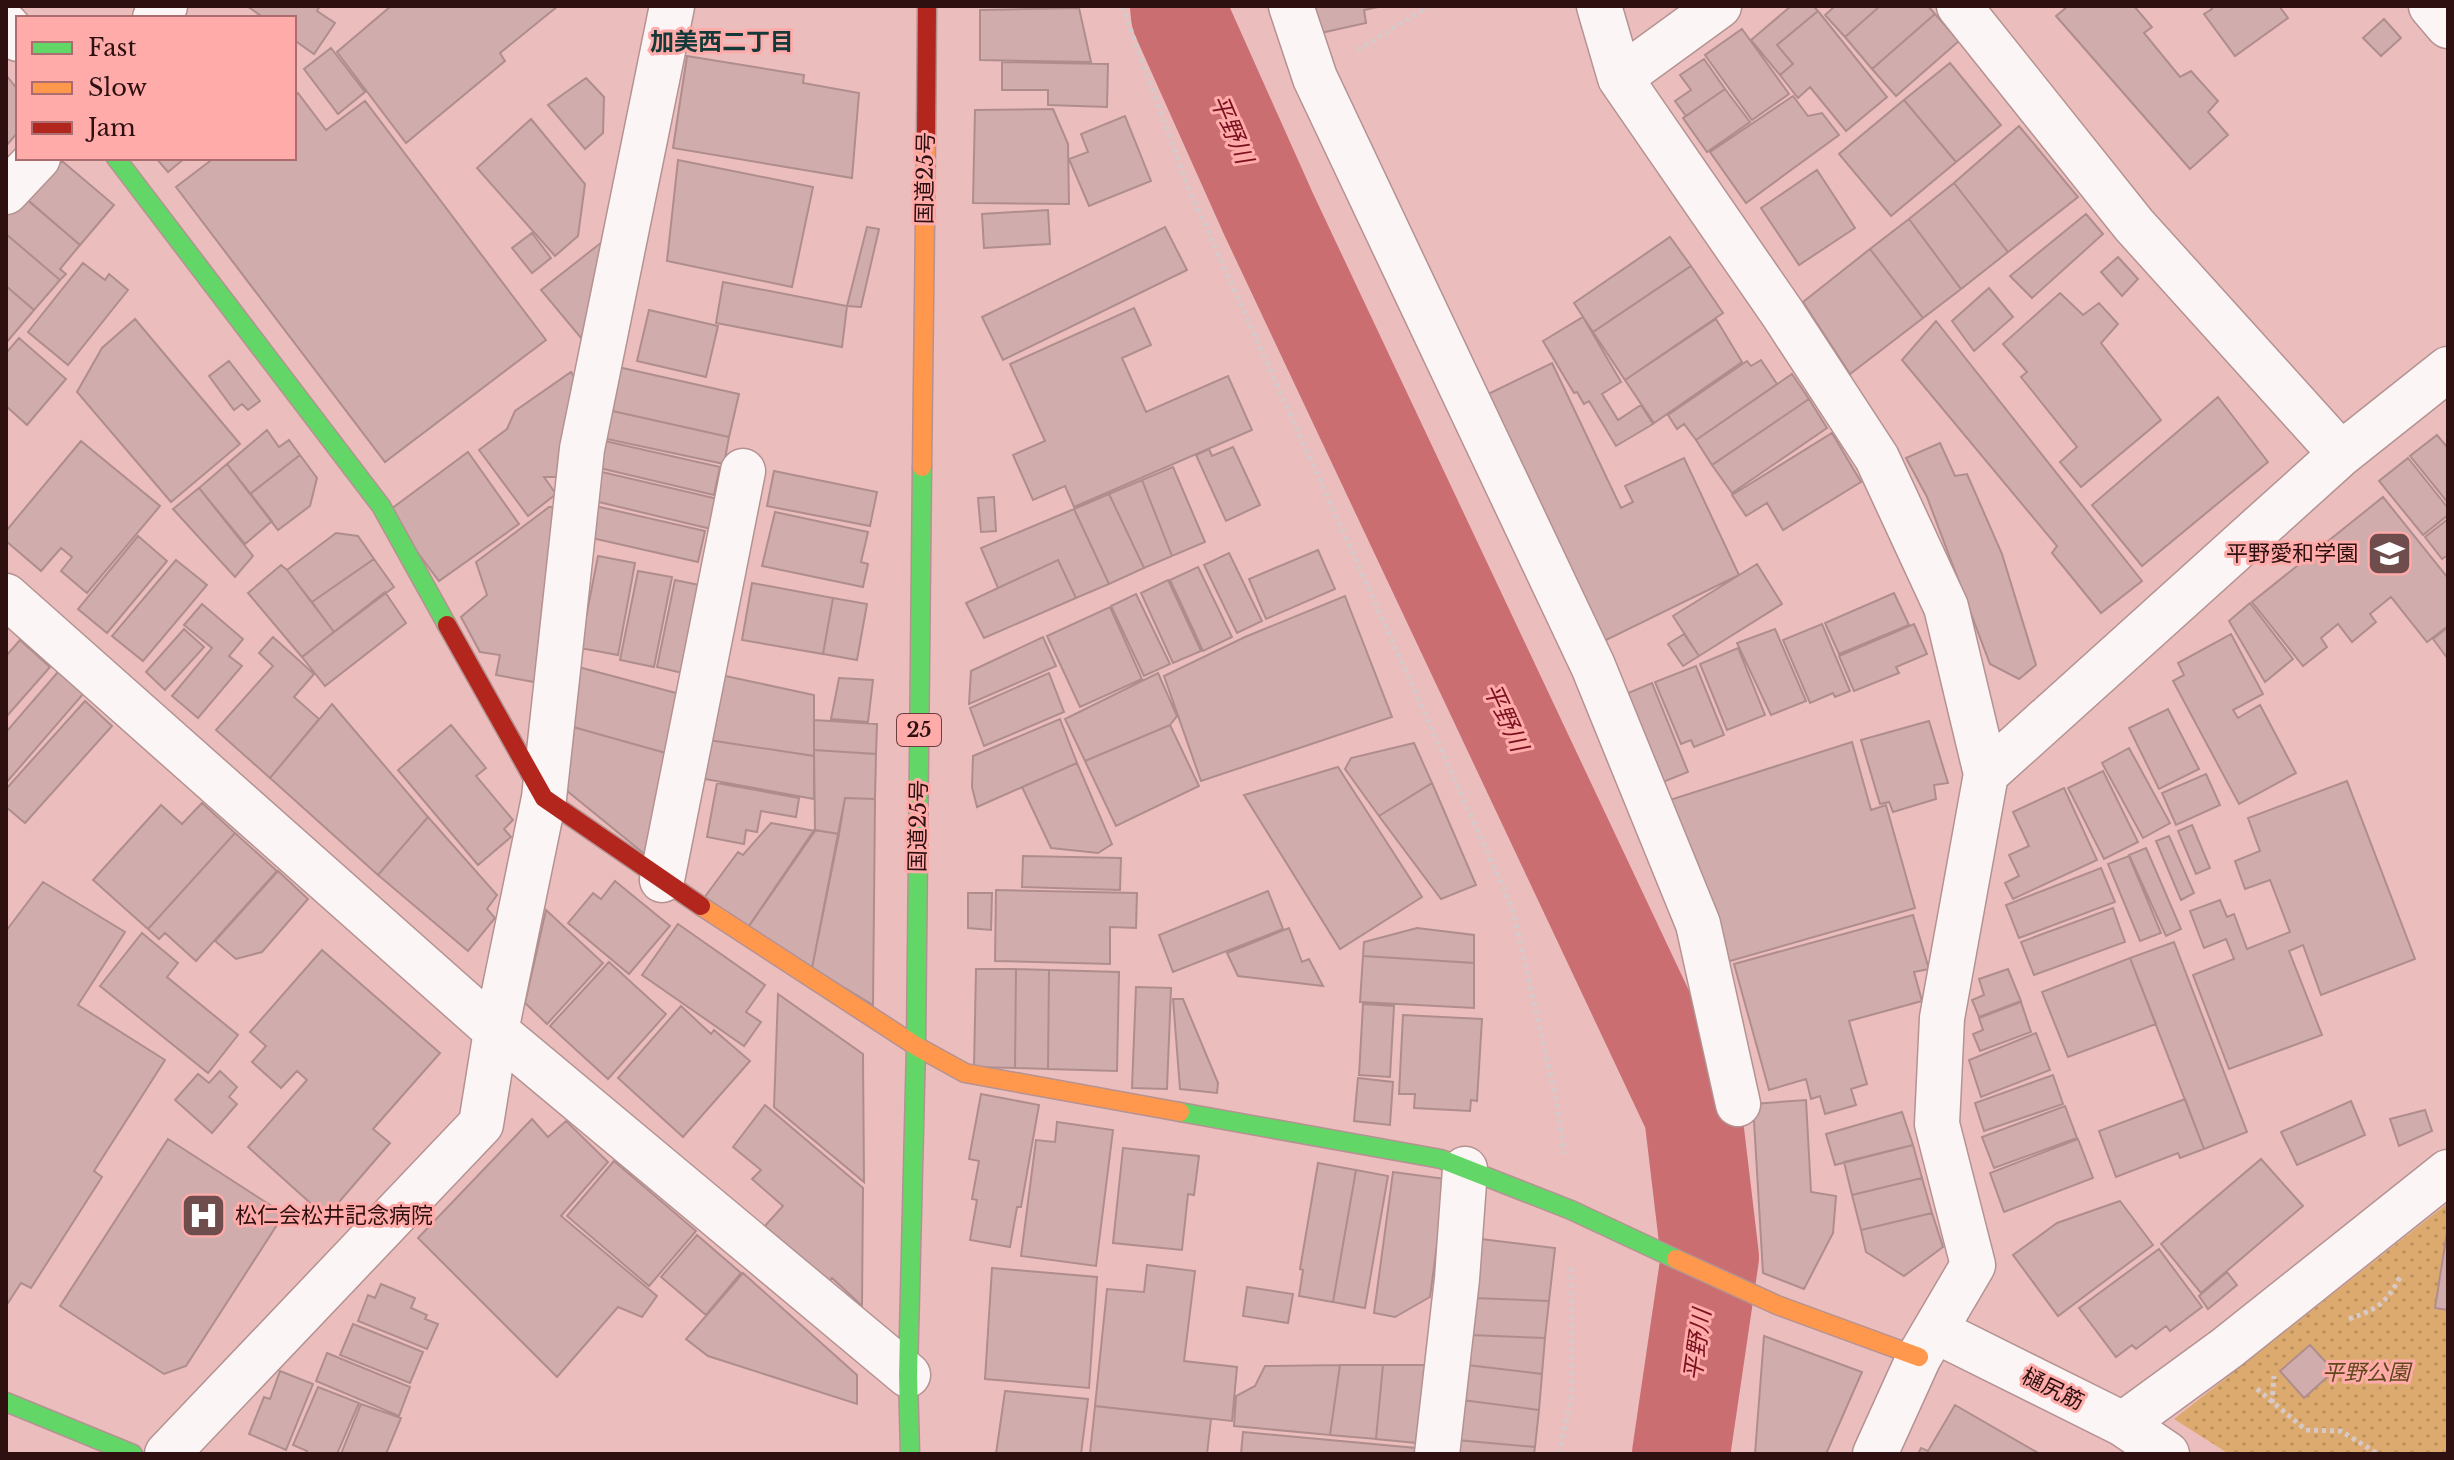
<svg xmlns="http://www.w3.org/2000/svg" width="2454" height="1460" viewBox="0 0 2454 1460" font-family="'Libre Baskerville','Noto Sans JP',serif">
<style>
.park{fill:url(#park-dots)}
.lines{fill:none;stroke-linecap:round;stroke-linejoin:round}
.river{stroke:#ca6e72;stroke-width:98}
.building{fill:#d0acac;stroke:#b08d8d;stroke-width:2}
.street-casing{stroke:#b59292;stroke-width:47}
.fast-casing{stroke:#b59292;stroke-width:21}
.slow-casing{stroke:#b59292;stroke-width:21}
.jam-casing{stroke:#b59292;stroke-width:21}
.path{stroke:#d7c9c9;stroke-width:5;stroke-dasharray:4 4;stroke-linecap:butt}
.street{stroke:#fcf5f5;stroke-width:44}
.fast{stroke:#63d668;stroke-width:18}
.slow{stroke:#ff974d;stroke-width:18}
.jam{stroke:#b3261e;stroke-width:18}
.labels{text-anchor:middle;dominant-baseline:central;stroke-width:6;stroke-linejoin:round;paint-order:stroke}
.shield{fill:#feabaa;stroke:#6c3e3f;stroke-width:2}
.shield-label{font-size:20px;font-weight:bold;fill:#2e1011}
.street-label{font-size:22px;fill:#2e1011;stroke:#feabaa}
.poi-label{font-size:22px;fill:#2e1011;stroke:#feabaa;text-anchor:end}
.park-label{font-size:22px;font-style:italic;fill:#60471a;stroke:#feabaa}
.neighbourhood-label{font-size:24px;font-weight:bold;fill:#153839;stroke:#feabaa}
.water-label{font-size:24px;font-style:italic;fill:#7b1021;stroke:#feabaa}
</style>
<defs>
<pattern id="park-dots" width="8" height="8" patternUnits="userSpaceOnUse" patternTransform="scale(2)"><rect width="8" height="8" fill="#dcaa6e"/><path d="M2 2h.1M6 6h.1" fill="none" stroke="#bd915e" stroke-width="1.8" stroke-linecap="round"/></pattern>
</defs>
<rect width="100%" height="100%" fill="#ebbebd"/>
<path class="park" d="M2448 1203V1454H2229L2174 1419Z"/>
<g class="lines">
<path class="river" d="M1179 6 1180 16 1269 215 1693 1114 1710 1257 1681 1454"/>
</g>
<path class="building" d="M247 6H320L317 11 335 23 314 54 294 40V18H264Z
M391 6H558L500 53 505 61 406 143 337 52Z
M1310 6H1383L1364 10 1366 23 1316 34Z
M1791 6H1813L1818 11 1777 45 1793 64 1780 75 1751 40Z
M1835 6H1880L1845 37 1825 15Z
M1880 6H1928L1935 14 1872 69 1845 37Z
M2068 6H2134L2152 27 2144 33 2180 77 2191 71 2218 101 2208 112 2228 135 2190 169 2056 16Z
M2210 6H2279L2288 18 2235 56 2204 14 2212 9Z
M1079 8 1091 62 980 60V10Z
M1818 11 1887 97 1846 131 1810 87 1798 98 1780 75 1793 64 1777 45Z
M1935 14 1959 41 1896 96 1872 69Z
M2384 19 2401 38 2381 56 2363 38Z
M1742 29 1789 94 1752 120 1705 55Z
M331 48 365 92 338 114 304 69Z
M687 56 804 75 803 83 859 93 852 178 673 148Z
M1704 59 1725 89 1686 116 1675 101 1691 90 1680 75Z
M1002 62 1108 64 1107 107 1048 105V90H1002Z
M1950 63 2001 125 1956 162 1904 100Z
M6 75 18 90V132L6 146Z
M586 78 604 97 603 133 585 149 548 105Z
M1725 89 1750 122 1707 152 1683 118Z
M298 93 326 130 365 101 546 340 385 462 176 187 214 158H294V97Z
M1793 96 1808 116 1822 113 1839 135 1746 203 1710 152Z
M1904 100 1956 162 1891 216 1839 154Z
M1053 109 1068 144 1069 204 973 203 975 110Z
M1125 116 1151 181 1089 206 1069 159 1088 152 1081 134Z
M531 119 585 184 578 236 555 256 477 168Z
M2019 126 2078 197 2008 252 1954 183Z
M156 158H185L168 172Z
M678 160 813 187 792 287 667 261Z
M62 161 114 205 80 245 28 200Z
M1817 170 1855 228 1799 265 1761 208Z
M1954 183 2008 252 1961 289 1909 219Z
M19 193 80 245 60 269 66 274 60 280 6 234V209Z
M1048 210 1050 244 984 248 982 214Z
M2086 214 2103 234 2032 298 2010 276Z
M1909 219 1961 289 1923 318 1870 249Z
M867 227 879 229 861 307 847 306Z
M1165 227 1187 270 1003 360 982 317Z
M532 233 551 258 532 273 512 248Z
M6 234 60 280 34 310 6 286Z
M1670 237 1691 266 1593 332 1574 303Z
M602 242 586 344 541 290Z
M1870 249 1923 318 1850 374 1803 302Z
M2118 257 2138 279 2122 296 2101 272Z
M83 263 105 280 109 274 128 290 68 365 28 332Z
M1691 266 1723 313 1625 380 1593 332Z
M723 282 847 306 842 347 716 323Z
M6 286 34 310 6 343Z
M1989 288 2013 317 1974 351 1952 321Z
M2060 293 2083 315 2099 303 2118 324 2101 343 2161 420 2081 487 2060 462 2077 447 2021 377 2027 372 2003 344Z
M1134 308 1151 345 1122 358 1146 412 1228 376 1252 430 1074 507 1065 486 1033 500 1013 455 1045 441 1010 364Z
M649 310 718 326 706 377 637 361Z
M1583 317 1621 382 1602 394 1618 420 1641 405 1653 424 1616 446 1589 401 1584 404 1577 392 1574 393 1543 341Z
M135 319 240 444 171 502 77 392 102 348Z
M1716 319 1742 362 1654 423 1625 380Z
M1936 321 2142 581 2101 613 2052 553 2057 546 1902 360Z
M19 338 66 379 27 425 6 406V353Z
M1761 360 1777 384 1696 440 1684 424 1677 429 1668 415 1747 361 1751 366Z
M229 361 260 401 248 410 242 404 234 410 209 376Z
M1552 363 1621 508 1633 502 1625 486 1684 458 1739 575 1598 644 1482 397Z
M609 365 739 394 729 437 599 408Z
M571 372 579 384 563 477H544L556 494 528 516 479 450 507 429 515 411Z
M1792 374 1809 399 1712 465 1696 440Z
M2218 397 2268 462 2142 566 2092 505Z
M1809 399 1827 428 1732 493 1712 465Z
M599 408 729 437 724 464 593 436Z
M267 430 279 447 289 440 300 455 250 494 227 464Z
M1832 433 1861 482 1783 530 1767 503 1746 516 1732 495Z
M2437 435 2448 448V503L2410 456Z
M596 439 720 467 714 495 591 466Z
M81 441 160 506 87 593 61 571 72 557 61 548 41 571 6 541V531Z
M1940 443 1955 476 1967 474 2002 554 2036 665 2019 679 1990 664 1927 497 1906 458Z
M1233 447 1260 505 1226 521 1196 455 1209 449 1212 456Z
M468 452 519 524 439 581 387 512Z
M300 455 317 478 310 506 278 530 250 494Z
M2408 458 2448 508V515L2423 535 2379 481Z
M227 464 272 521 245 544 199 488Z
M1173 467 1205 542 1172 556 1142 480Z
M589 469 718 499 711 529 582 498Z
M774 471 877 492 870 526 767 506Z
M1142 480 1172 556 1144 568 1109 494Z
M199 488 253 556 235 577 173 509Z
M1109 494 1144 568 1109 584 1074 509Z
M994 497 996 531 981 532 978 498Z
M2383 497 2448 578V626L2427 642 2391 597 2370 614 2376 622 2352 642 2338 624 2321 638 2327 647 2303 666 2252 602Z
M591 505 705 531 698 562 583 536Z
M549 507H565L534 682 496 675 500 655 480 652 461 617 487 595 476 562Z
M1074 509 1109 584 1076 598 1058 560 998 588 981 548Z
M775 512 868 532 861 562 868 564 863 587 762 566Z
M2448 519V555L2442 559 2425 537Z
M336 533 358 536 374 559 312 602 287 570Z
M138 536 167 561 107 633 78 609Z
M1318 550 1335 589 1266 619 1249 579Z
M1229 553 1262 621 1237 633 1204 565Z
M598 556 635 563 618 655 580 648Z
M374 559 394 587 334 632 312 602Z
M176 560 207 585 143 661 112 636Z
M1058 560 1076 598 984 638 966 603Z
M1757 564 1782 604 1699 656 1673 616Z
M281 565 287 570 334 632 302 657 248 593Z
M1198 567 1232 637 1203 651 1170 580Z
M638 571 672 577 654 667 620 660Z
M675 580 714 588 695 676 657 667Z
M1168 580 1201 651 1173 663 1141 593Z
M752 583 833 598 823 654 742 640Z
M385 592 406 623 325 686 302 657Z
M1894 593 1909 625 1839 654 1825 623Z
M1136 594 1170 664 1144 676 1111 606Z
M1345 596 1392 717 1201 781 1164 676 1245 637Z
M833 598 867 604 857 660 823 654Z
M2250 603 2293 659 2265 682 2229 621Z
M202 604 243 639 229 656 242 666 198 718 172 696 212 648 184 625Z
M1110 607 1142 679 1080 707 1047 636Z
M1822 624 1850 691 1835 697 1833 693 1810 703 1783 640Z
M1914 624 1927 654 1896 667 1899 673 1854 691 1839 656Z
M2448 627V659L2433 639Z
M184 629 204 647 165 690 146 672Z
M1775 629 1806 701 1771 715 1737 643Z
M1684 634 1699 656 1683 666 1668 644Z
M2231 634 2263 694 2233 710 2238 718 2260 705 2296 773 2239 804 2173 681 2184 675 2178 663Z
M273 637 314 674 294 697 319 719 270 778 216 730 273 666 259 653Z
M1043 637 1056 666 969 704 971 671Z
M20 640 50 667 6 717V656Z
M1738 648 1765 715 1727 730 1700 664Z
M571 665 691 697 680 757 566 725Z
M1696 666 1724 735 1694 747 1691 740 1681 744 1655 682Z
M58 672 84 693 6 783V732Z
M1049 673 1064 712 984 746 970 708Z
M1158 673 1177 716 1170 725 1085 761 1065 719Z
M716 674 814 695V756L702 739Z
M839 678 873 680 868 722 831 719Z
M1652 683 1688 772 1653 786 1621 696Z
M85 701 112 726 25 823 6 807V789Z
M332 704 428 817 378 875 270 778Z
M2168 709 2199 769 2159 789 2129 728Z
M1060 719 1077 763 977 807 972 787 973 756Z
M814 720 877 724 876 754 814 750Z
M1929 721 1948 783 1934 785 1936 799 1893 812 1889 802 1880 804 1861 740Z
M451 725 486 768 476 776 513 820 504 829 511 837 478 865 398 770Z
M566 725 680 757 658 865 561 786Z
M1170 725 1199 786 1116 826 1085 761Z
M702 739 814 756V799L694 777Z
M1852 742 1871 810 1886 805 1915 908 1723 963 1657 804Z
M1414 743 1432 783 1379 816 1345 769 1351 758Z
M2129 748 2170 823 2143 838 2102 763Z
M814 750 876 754 875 799 845 798 839 834 815 830Z
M1077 763 1112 844 1098 853 1051 848 1022 787Z
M1338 767 1422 897 1340 949 1244 795Z
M2103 771 2138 842 2104 859 2068 788Z
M2206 774 2220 805 2176 825 2162 793Z
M2347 781 2415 959 2321 995 2303 945 2289 951 2322 1035 2229 1069 2193 975 2234 959 2226 939 2204 948 2190 911 2220 900 2227 917 2234 914 2247 949 2290 932 2270 880 2245 889 2235 861 2260 851 2248 818Z
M717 783 799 798 796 817 761 811 757 832 746 830 744 844 707 837Z
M1432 783 1476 885 1441 899 1379 816Z
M2064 788 2097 860 2013 899 2005 883 2019 876 2009 855 2029 846 2013 812Z
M845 798 875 799 873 1005 812 968Z
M202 803 235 833 148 929 93 880 161 805 182 824Z
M428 817 497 895 487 909 495 918 468 951 378 875Z
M771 823 815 831 747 929 704 898 738 852 743 855Z
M2192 825 2210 868 2196 874 2178 831Z
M814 830 839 834 812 968 747 929Z
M235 833 277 871 196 961 165 933 159 939 148 929Z
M2169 836 2194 893 2181 900 2156 841Z
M2146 848 2181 929 2166 936 2129 855Z
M1023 856 1121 858 1120 890 1022 887Z
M2129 856 2161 933 2140 941 2108 864Z
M2101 868 2115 902 2019 938 2006 905Z
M278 871 308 899 262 952 236 959 215 941Z
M615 881 670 926 629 974 568 923 593 893 601 899Z
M43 882 125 932 78 1005 165 1060 94 1171 102 1177 31 1288 21 1283 6 1306V931Z
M996 890 1137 893 1136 928 1110 927V964L995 961Z
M1268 891 1283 929 1173 972 1159 935Z
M968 893H992L991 930 968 928Z
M2113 908 2125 942 2034 975 2021 942Z
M546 910 603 963 547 1024 525 1003Z
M1913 915 1929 969 1914 972 1922 1001 1849 1021 1867 1084 1851 1089 1856 1105 1825 1114 1820 1096 1811 1099 1806 1079 1769 1090 1734 964Z
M678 924 765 985 746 1012 761 1022 744 1046 642 975Z
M1289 928 1302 962 1309 959 1323 986 1238 976 1227 953Z
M1417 928 1474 935V963L1363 956 1364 942Z
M142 933 178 963 167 977 238 1035 208 1073 100 986Z
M2174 942 2247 1132 2204 1149 2130 958Z
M322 950 440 1053 373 1129 390 1143 326 1217 248 1147 307 1080 297 1071 281 1088 252 1062 266 1046 250 1032Z
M1363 956 1474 963V1008L1360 1002Z
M2130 958 2156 1024 2068 1057 2042 992Z
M609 962 666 1014 608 1079 550 1026Z
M976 969H1016L1015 1068 974 1067Z
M1016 969 1049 970 1048 1069 1015 1068Z
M2008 969 2021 1001 1979 1017 1972 1000 1984 995 1979 979Z
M1049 970 1119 972 1117 1071 1048 1069Z
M1136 987 1171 988 1167 1089 1132 1088Z
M778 994 863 1054 864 1182 774 1107Z
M1173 999H1183L1218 1083 1217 1093 1180 1089Z
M2021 1002 2031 1032 1980 1051 1973 1034 1983 1030 1979 1018Z
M1363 1004 1394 1006 1390 1077 1359 1075Z
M681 1006 711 1034 714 1030 750 1061 683 1137 618 1078Z
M1403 1015 1482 1019 1477 1101 1471 1100 1470 1111 1414 1108 1415 1094H1399Z
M2036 1033 2050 1070 1981 1097 1969 1060Z
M220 1071 237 1087 229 1097 237 1104 212 1133 175 1100 198 1074 209 1083Z
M2053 1075 2063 1104 1984 1131 1975 1103Z
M1358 1078 1393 1082 1390 1125 1354 1121Z
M981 1094 1039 1105 1021 1207H1017L1010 1247 970 1240 977 1200 972 1199 979 1161 969 1159Z
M2185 1099 2204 1149 2180 1158 2178 1153 2116 1177 2099 1131Z
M1806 1100 1811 1192 1836 1196 1833 1233 1804 1289 1763 1273 1753 1104Z
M2351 1101 2365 1135 2297 1165 2281 1132Z
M765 1105 863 1188 862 1306 832 1278 827 1283 764 1227 783 1206 752 1179 761 1170 733 1147Z
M2065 1106 2077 1138 1994 1168 1982 1137Z
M2425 1110 2432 1131 2399 1146 2390 1119Z
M1902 1112 1913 1145 1835 1165 1826 1134Z
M532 1119 548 1137 566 1121 608 1162 561 1216 657 1296 642 1317 618 1307 557 1377 418 1238Z
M1057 1122 1113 1130 1096 1266 1021 1256 1036 1140 1055 1142Z
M168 1139 284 1214 186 1366 164 1374 60 1306Z
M2078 1139 2093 1178 2004 1212 1990 1173Z
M1913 1145 1922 1178 1852 1195 1844 1162Z
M1123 1148 1199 1156 1194 1195 1188 1194 1182 1250 1113 1243Z
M2261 1159 2303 1206 2201 1293 2161 1244Z
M614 1161 696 1231 649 1286 567 1216Z
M1318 1163 1356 1170 1333 1302 1299 1296 1303 1270 1300 1269Z
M1356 1170 1388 1176 1365 1308 1333 1302Z
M1393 1172 1446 1179 1430 1297 1395 1317 1374 1313Z
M1922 1178 1932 1213 1861 1230 1852 1195Z
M2120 1201 2153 1245 2058 1316 2013 1255 2057 1223Z
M1932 1213 1943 1247 1904 1276 1866 1252 1861 1230Z
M2447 1232H2448V1310L2435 1308Z
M697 1235 741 1273 706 1315 661 1277Z
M1481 1239 1555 1248 1549 1301 1475 1298Z
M2159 1249 2202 1307 2170 1331 2166 1326 2136 1349 2132 1345 2116 1357 2079 1308Z
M1147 1265 1195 1271 1184 1361 1237 1367 1232 1421 1095 1406 1107 1289 1144 1292Z
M992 1268 1097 1277 1089 1388 985 1379Z
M2227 1272 2237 1285 2208 1309 2199 1296Z
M743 1273 857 1375V1404L708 1356 686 1339Z
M381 1284 415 1298 411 1308 427 1315 425 1319 438 1324 427 1349 358 1321 368 1295 375 1298Z
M1247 1287 1293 1294 1288 1323 1243 1316Z
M1475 1298 1549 1301 1545 1338 1471 1335Z
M353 1324 423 1352 410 1383 340 1355Z
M1471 1335 1545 1338 1542 1374 1467 1365Z
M1764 1336 1862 1372 1826 1454H1755Z
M2310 1345 2334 1371 2304 1398 2280 1371Z
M327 1353 410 1387 399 1416 316 1381Z
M1340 1365H1383L1376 1439 1330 1435Z
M1340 1365 1330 1435 1234 1426 1236 1396 1255 1386 1265 1366Z
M1383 1365H1426L1416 1443 1376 1439Z
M1467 1365 1542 1374 1539 1410 1462 1400Z
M280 1371 313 1384 286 1450 249 1434 264 1397 270 1399Z
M318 1387 359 1403 337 1454H305L307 1451 293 1445Z
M1005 1391 1088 1399 1081 1454H996Z
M1462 1400 1539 1410 1535 1447 1457 1440Z
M361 1404 401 1418 386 1454H341Z
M1955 1405 2040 1454H1918L1921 1448 1928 1451Z
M1095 1406 1211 1419 1207 1454H1090Z
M1243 1432 1416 1448 1415 1454H1241Z
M1457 1440 1535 1447 1534 1454H1455Z"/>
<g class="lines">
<defs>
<path id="street" d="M1291 6 1315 78 1593 666 1698 924 1738 1104
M1599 6 1620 78 1783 314 1877 458 1946 607 1986 774 1942 1018 1937 1124 1973 1265 1919 1357 1875 1454
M1959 6 2134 225 2341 454
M2431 6 2448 26
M155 18 165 6
M6 25 18 39
M1620 78 1719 6
M6 192 38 158
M6 596 496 1031 908 1375
M1986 774 2341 454 2448 369
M662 880 743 471
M1936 1331 2123 1424 2167 1454
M2123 1424 2227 1348 2448 1172
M167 1454 481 1124 496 1031 544 798 582 449 672 6
M1437 1454 1457 1279 1465 1169"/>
<path id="fast" d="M116 158 381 506 447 625
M1180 1112 1441 1159 1571 1210 1676 1259
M6 1402 133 1454
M910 1454 908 1375 916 1046 922 467"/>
<path id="slow" d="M922 467 926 138
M701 906 916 1046 965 1073 1180 1112
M1676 1259 1777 1305 1919 1357"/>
<path id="jam" d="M926 138 927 6
M447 625 544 798 701 906"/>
</defs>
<use href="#street" class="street-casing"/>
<use href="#fast" class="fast-casing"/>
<use href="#slow" class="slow-casing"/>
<use href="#jam" class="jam-casing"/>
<path class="path" d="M1122 6 1187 185 1512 907 1557 1103 1564 1154
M1358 50 1429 6
M2349 1319C2377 1309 2386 1304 2400 1277
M2257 1389 2306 1430 2341 1431 2378 1454
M2272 1403 2274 1376
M1559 1454 1572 1393 1571 1264"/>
<use href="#street" class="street"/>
<use href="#fast" class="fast"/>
<use href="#slow" class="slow"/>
<use href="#jam" class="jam"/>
</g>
<defs>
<symbol id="school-square" viewBox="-11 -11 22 22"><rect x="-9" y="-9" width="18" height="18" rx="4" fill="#704d4d" stroke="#feabaa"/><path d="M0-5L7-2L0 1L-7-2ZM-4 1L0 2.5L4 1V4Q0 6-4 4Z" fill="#fff"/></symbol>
<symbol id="hospital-square" viewBox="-11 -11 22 22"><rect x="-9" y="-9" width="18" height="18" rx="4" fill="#704d4d" stroke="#feabaa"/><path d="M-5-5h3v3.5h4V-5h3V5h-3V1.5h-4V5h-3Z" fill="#fff"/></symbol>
</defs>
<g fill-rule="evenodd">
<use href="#school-square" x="2364" y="528" width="51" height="51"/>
<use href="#hospital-square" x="178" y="1190" width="51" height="51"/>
</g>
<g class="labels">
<rect class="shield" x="897" y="714" width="44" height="32" rx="6"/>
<g class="shield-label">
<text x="919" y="730">25</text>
</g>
<g class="street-label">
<text transform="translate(925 178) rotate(-89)">国道25号</text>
<text transform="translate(918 826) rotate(-89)">国道25号</text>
<text transform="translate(2053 1389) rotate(26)">樋尻筋</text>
</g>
<g class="poi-label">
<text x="2358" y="553">平野愛和学園</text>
<text x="235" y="1215" text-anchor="start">松仁会松井記念病院</text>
</g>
<g class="park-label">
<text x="2366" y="1372">平野公園</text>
</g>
<g class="neighbourhood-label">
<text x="722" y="41">加美西二丁目</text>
</g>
<g class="water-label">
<text transform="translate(1232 129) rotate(67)">平野川</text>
<text transform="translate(1506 717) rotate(65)">平野川</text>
<text transform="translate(1697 1345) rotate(-82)">平野川</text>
</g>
</g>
<rect width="2454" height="1460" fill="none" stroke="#2e1011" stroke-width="16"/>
<rect x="16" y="16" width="280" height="144" fill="#feabaa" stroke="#ab6d6d" stroke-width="2"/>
<rect x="32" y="42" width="40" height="12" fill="#63d668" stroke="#ab6d6d" stroke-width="2"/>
<text x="88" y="56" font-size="24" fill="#2e1011">Fast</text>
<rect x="32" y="82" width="40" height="12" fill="#ff974d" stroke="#ab6d6d" stroke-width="2"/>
<text x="88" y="96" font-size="24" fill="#2e1011">Slow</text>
<rect x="32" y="122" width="40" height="12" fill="#b3261e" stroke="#ab6d6d" stroke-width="2"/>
<text x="88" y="136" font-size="24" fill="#2e1011">Jam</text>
</svg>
